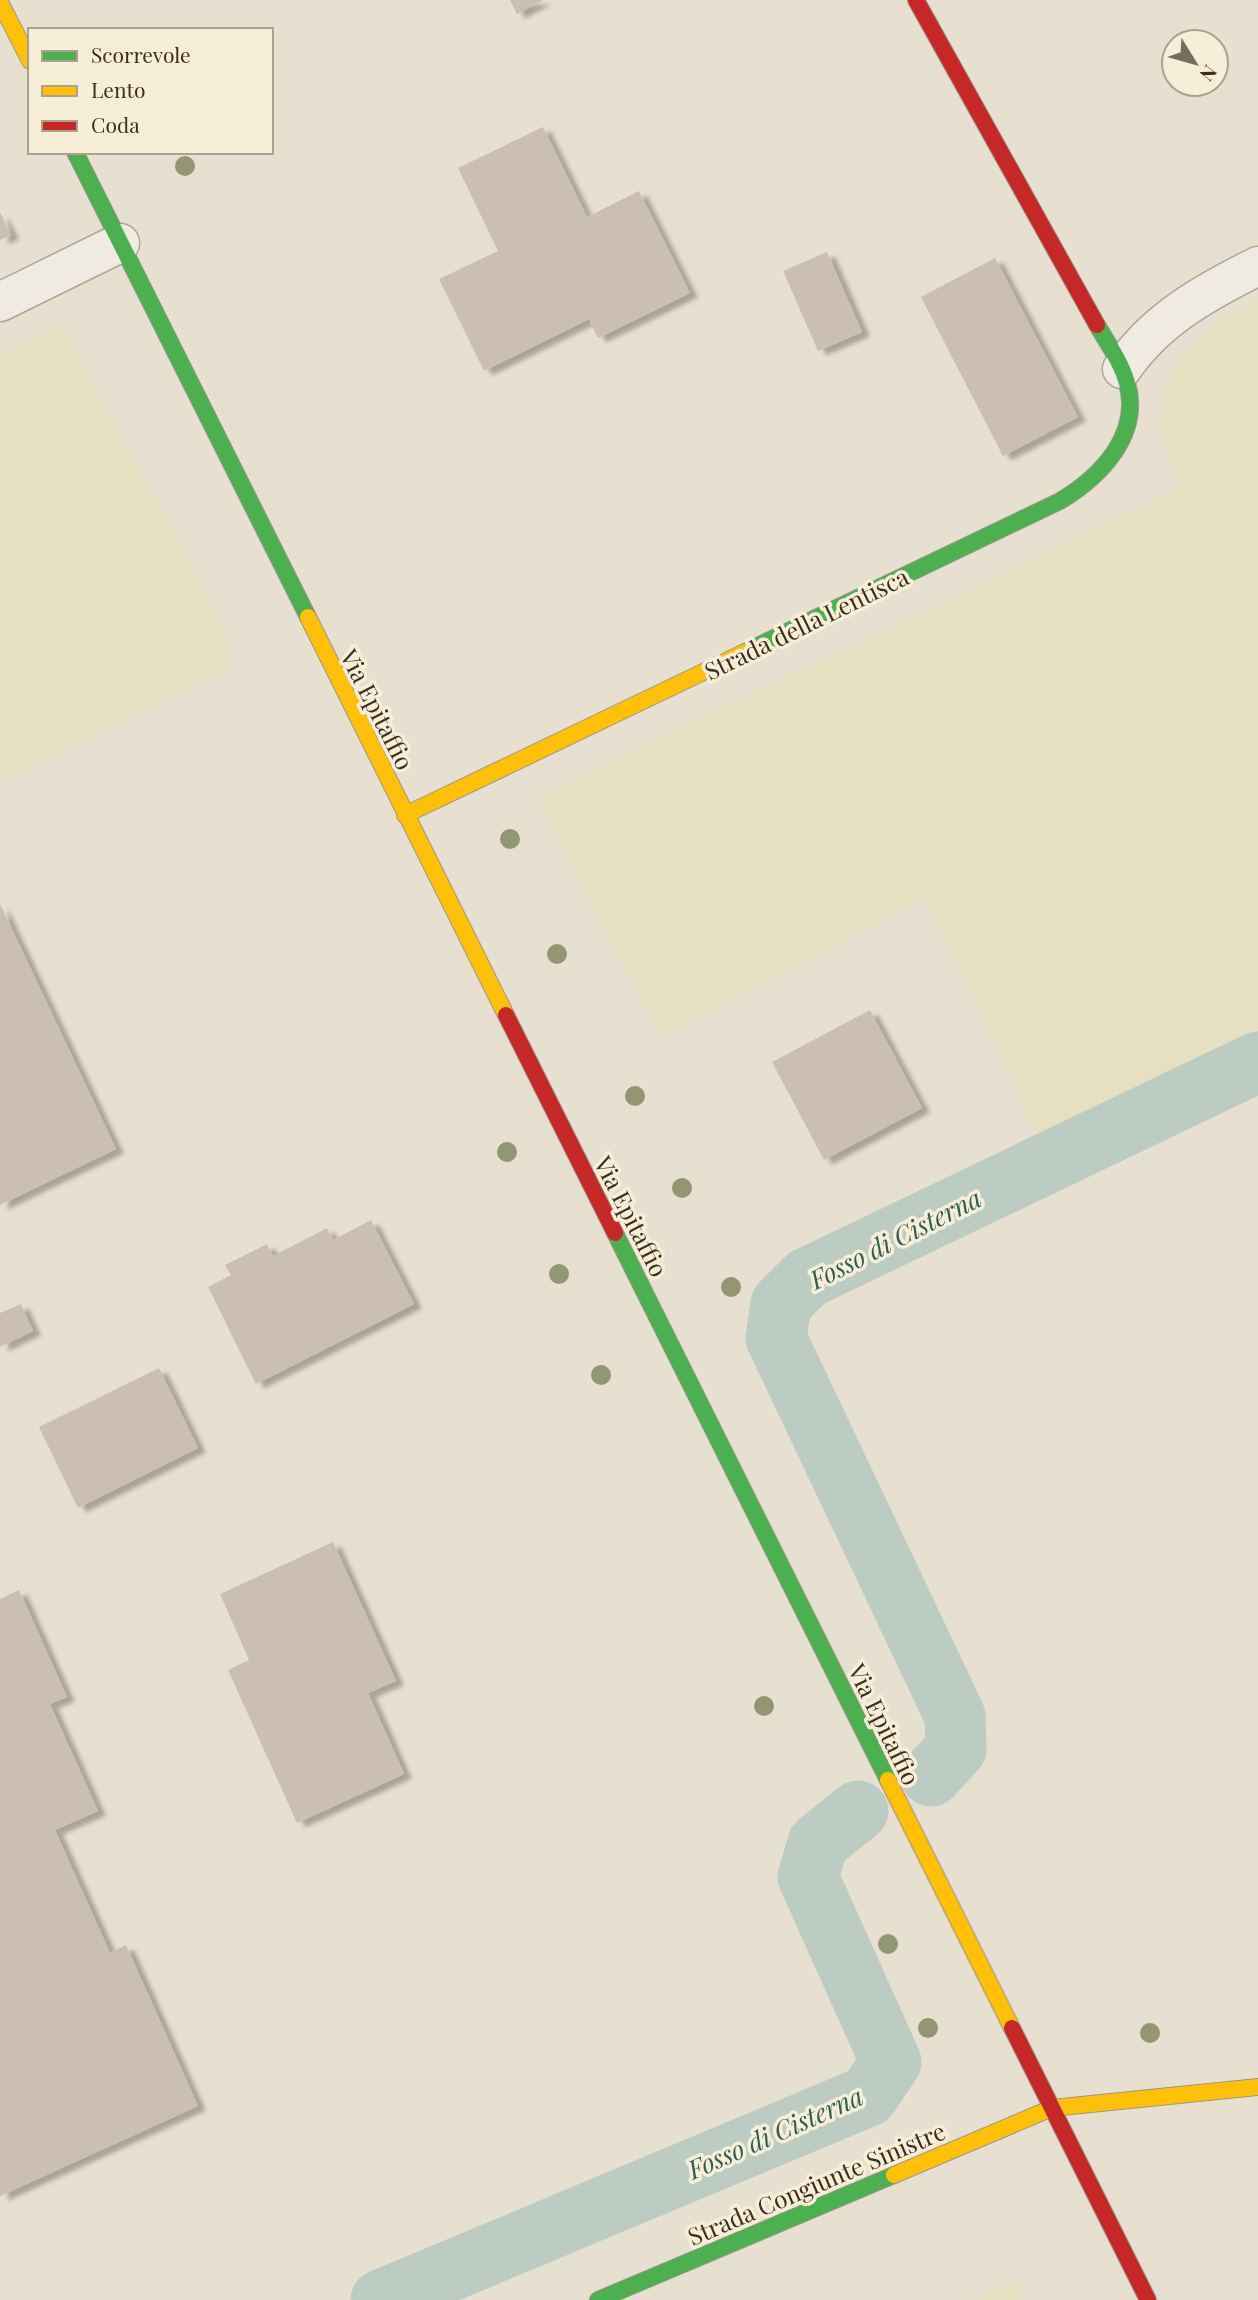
<svg xmlns="http://www.w3.org/2000/svg" width="1258" height="2300" viewBox="0 0 1258 2300" font-family="'Playfair Display',serif">
<style>
.farmland{fill:#e6dfc2}
.lines{fill:none;stroke-linecap:round;stroke-linejoin:round}
.canal{stroke:#bcccc2;stroke-width:61}
.building{fill:#cbbfb2;filter:url(#shadow)}
.street-casing{stroke:#ada599;stroke-width:41}
.fast-casing{stroke:#9c958a;stroke-width:18}
.slow-casing{stroke:#9c958a;stroke-width:18}
.jam-casing{stroke:#9c958a;stroke-width:18}
.street{stroke:#efebe3;stroke-width:38}
.fast{stroke:#4caf50;stroke-width:16}
.slow{stroke:#ffc107;stroke-width:16}
.jam{stroke:#c62828;stroke-width:16}
.tree{fill:#929673}
.labels{text-anchor:middle;dominant-baseline:central;stroke-width:7;stroke-linejoin:round;paint-order:stroke}
.street-label{font-size:24px;fill:#3d2e20;stroke:#f7eed8}
.water-label{font-size:26px;font-style:italic;fill:#2f5d5a;stroke:#f7eed8}
</style>
<defs>
<filter id="shadow"><feDropShadow dx="8" dy="4.5" stdDeviation="2" flood-color="#0004"/></filter>
</defs>
<rect width="100%" height="100%" fill="#e7e0d1"/>
<path class="farmland" d="M1258 301V1044L1043 1147 926 897 662 1038 537 797 1183 487 1160 430 1165 386 1186 352 1217 322Z
M62 326 223 625 232 668 0 783V357Z
M1015 2281 1023 2300H973Z"/>
<g class="lines">
<path class="canal" d="M931 1776 956 1749 955 1716 776 1338 781 1304 807 1278 1258 1062
M381 2300 868 2096 891 2062 808 1877 818 1843 858 1811"/>
</g>
<path class="building" d="M510 0H543L517 14Z
M543 127 587 217 639 191 690 293 598 338 589 319 484 371 439 279 498 251 458 168Z
M0 212 11 235 0 240Z
M827 252 862 332 818 351 783 271Z
M995 258 1078 417 1003 456 921 297Z
M0 904 116 1149 0 1205Z
M870 1010 922 1108 824 1160 772 1062Z
M371 1220 414 1304 256 1384 208 1287 231 1275 225 1265 267 1244 273 1256 327 1228 333 1240Z
M21 1304 33 1331 0 1347V1313Z
M159 1368 198 1448 78 1508 39 1427Z
M333 1542 396 1681 368 1693 404 1774 297 1823 228 1670 249 1660 220 1594Z
M19 1590 67 1697 50 1704 98 1811 55 1830 110 1953 126 1945 198 2106 0 2196V1599Z"/>
<g class="lines">
<defs>
<path id="street" d="M0 302 120 243
M1122 369C1156 319 1206 292 1258 266"/>
<path id="fast" d="M75 152 308 617
M745 652 1060 501C1100 477 1142 435 1127 383 1121 362 1108 344 1097 325
M615 1233 888 1780
M598 2300 894 2175"/>
<path id="slow" d="M0 2 30 61
M308 617 506 1015
M405 815 745 652
M888 1780 1012 2028
M894 2175 1052 2108 1258 2087"/>
<path id="jam" d="M916 0 1097 325
M506 1015 615 1233
M1012 2028 1148 2300"/>
</defs>
<use href="#street" class="street-casing"/>
<use href="#fast" class="fast-casing"/>
<use href="#slow" class="slow-casing"/>
<use href="#jam" class="jam-casing"/>
<use href="#street" class="street"/>
<use href="#fast" class="fast"/>
<use href="#slow" class="slow"/>
<use href="#jam" class="jam"/>
</g>
<g class="tree">
<circle cx="185" cy="166" r="10"/>
<circle cx="510" cy="839" r="10"/>
<circle cx="557" cy="954" r="10"/>
<circle cx="635" cy="1096" r="10"/>
<circle cx="507" cy="1152" r="10"/>
<circle cx="682" cy="1188" r="10"/>
<circle cx="559" cy="1274" r="10"/>
<circle cx="731" cy="1287" r="10"/>
<circle cx="601" cy="1375" r="10"/>
<circle cx="764" cy="1706" r="10"/>
<circle cx="888" cy="1944" r="10"/>
<circle cx="928" cy="2028" r="10"/>
<circle cx="1150" cy="2033" r="10"/>
</g>
<g class="labels">
<g class="street-label">
<text transform="translate(806 623) rotate(-26)">Strada della Lentisca</text>
<text transform="translate(378 709) rotate(63)">Via Epitaffio</text>
<text transform="translate(632 1216) rotate(63)">Via Epitaffio</text>
<text transform="translate(885 1724) rotate(64)">Via Epitaffio</text>
<text transform="translate(816 2183) rotate(-23)">Strada Congiunte Sinistre</text>
</g>
<g class="water-label">
<text transform="translate(895 1238) rotate(-27)">Fosso di Cisterna</text>
<text transform="translate(775 2132) rotate(-24)">Fosso di Cisterna</text>
</g>
</g>
<rect x="28" y="28" width="245" height="126" fill="#f7eed8" stroke="#ada18e" stroke-width="2"/>
<rect x="42" y="51" width="35" height="10" fill="#4caf50" stroke="#ada18e" stroke-width="2"/>
<text x="91" y="63" font-size="21" fill="#3d2e20">Scorrevole</text>
<rect x="42" y="86" width="35" height="10" fill="#ffc107" stroke="#ada18e" stroke-width="2"/>
<text x="91" y="98" font-size="21" fill="#3d2e20">Lento</text>
<rect x="42" y="121" width="35" height="10" fill="#c62828" stroke="#ada18e" stroke-width="2"/>
<text x="91" y="133" font-size="21" fill="#3d2e20">Coda</text>
<g transform="translate(1195 63) rotate(127)"><circle r="33" fill="#f7eed8" stroke="#ada18e" stroke-width="2"/>
<path d="M0-5L12 26L0 18L-12 26Z" fill="#786c5e"/>
<text y="-10" font-size="19" font-weight="bold" text-anchor="middle" fill="#3d2e20">N</text>
</g>
</svg>
